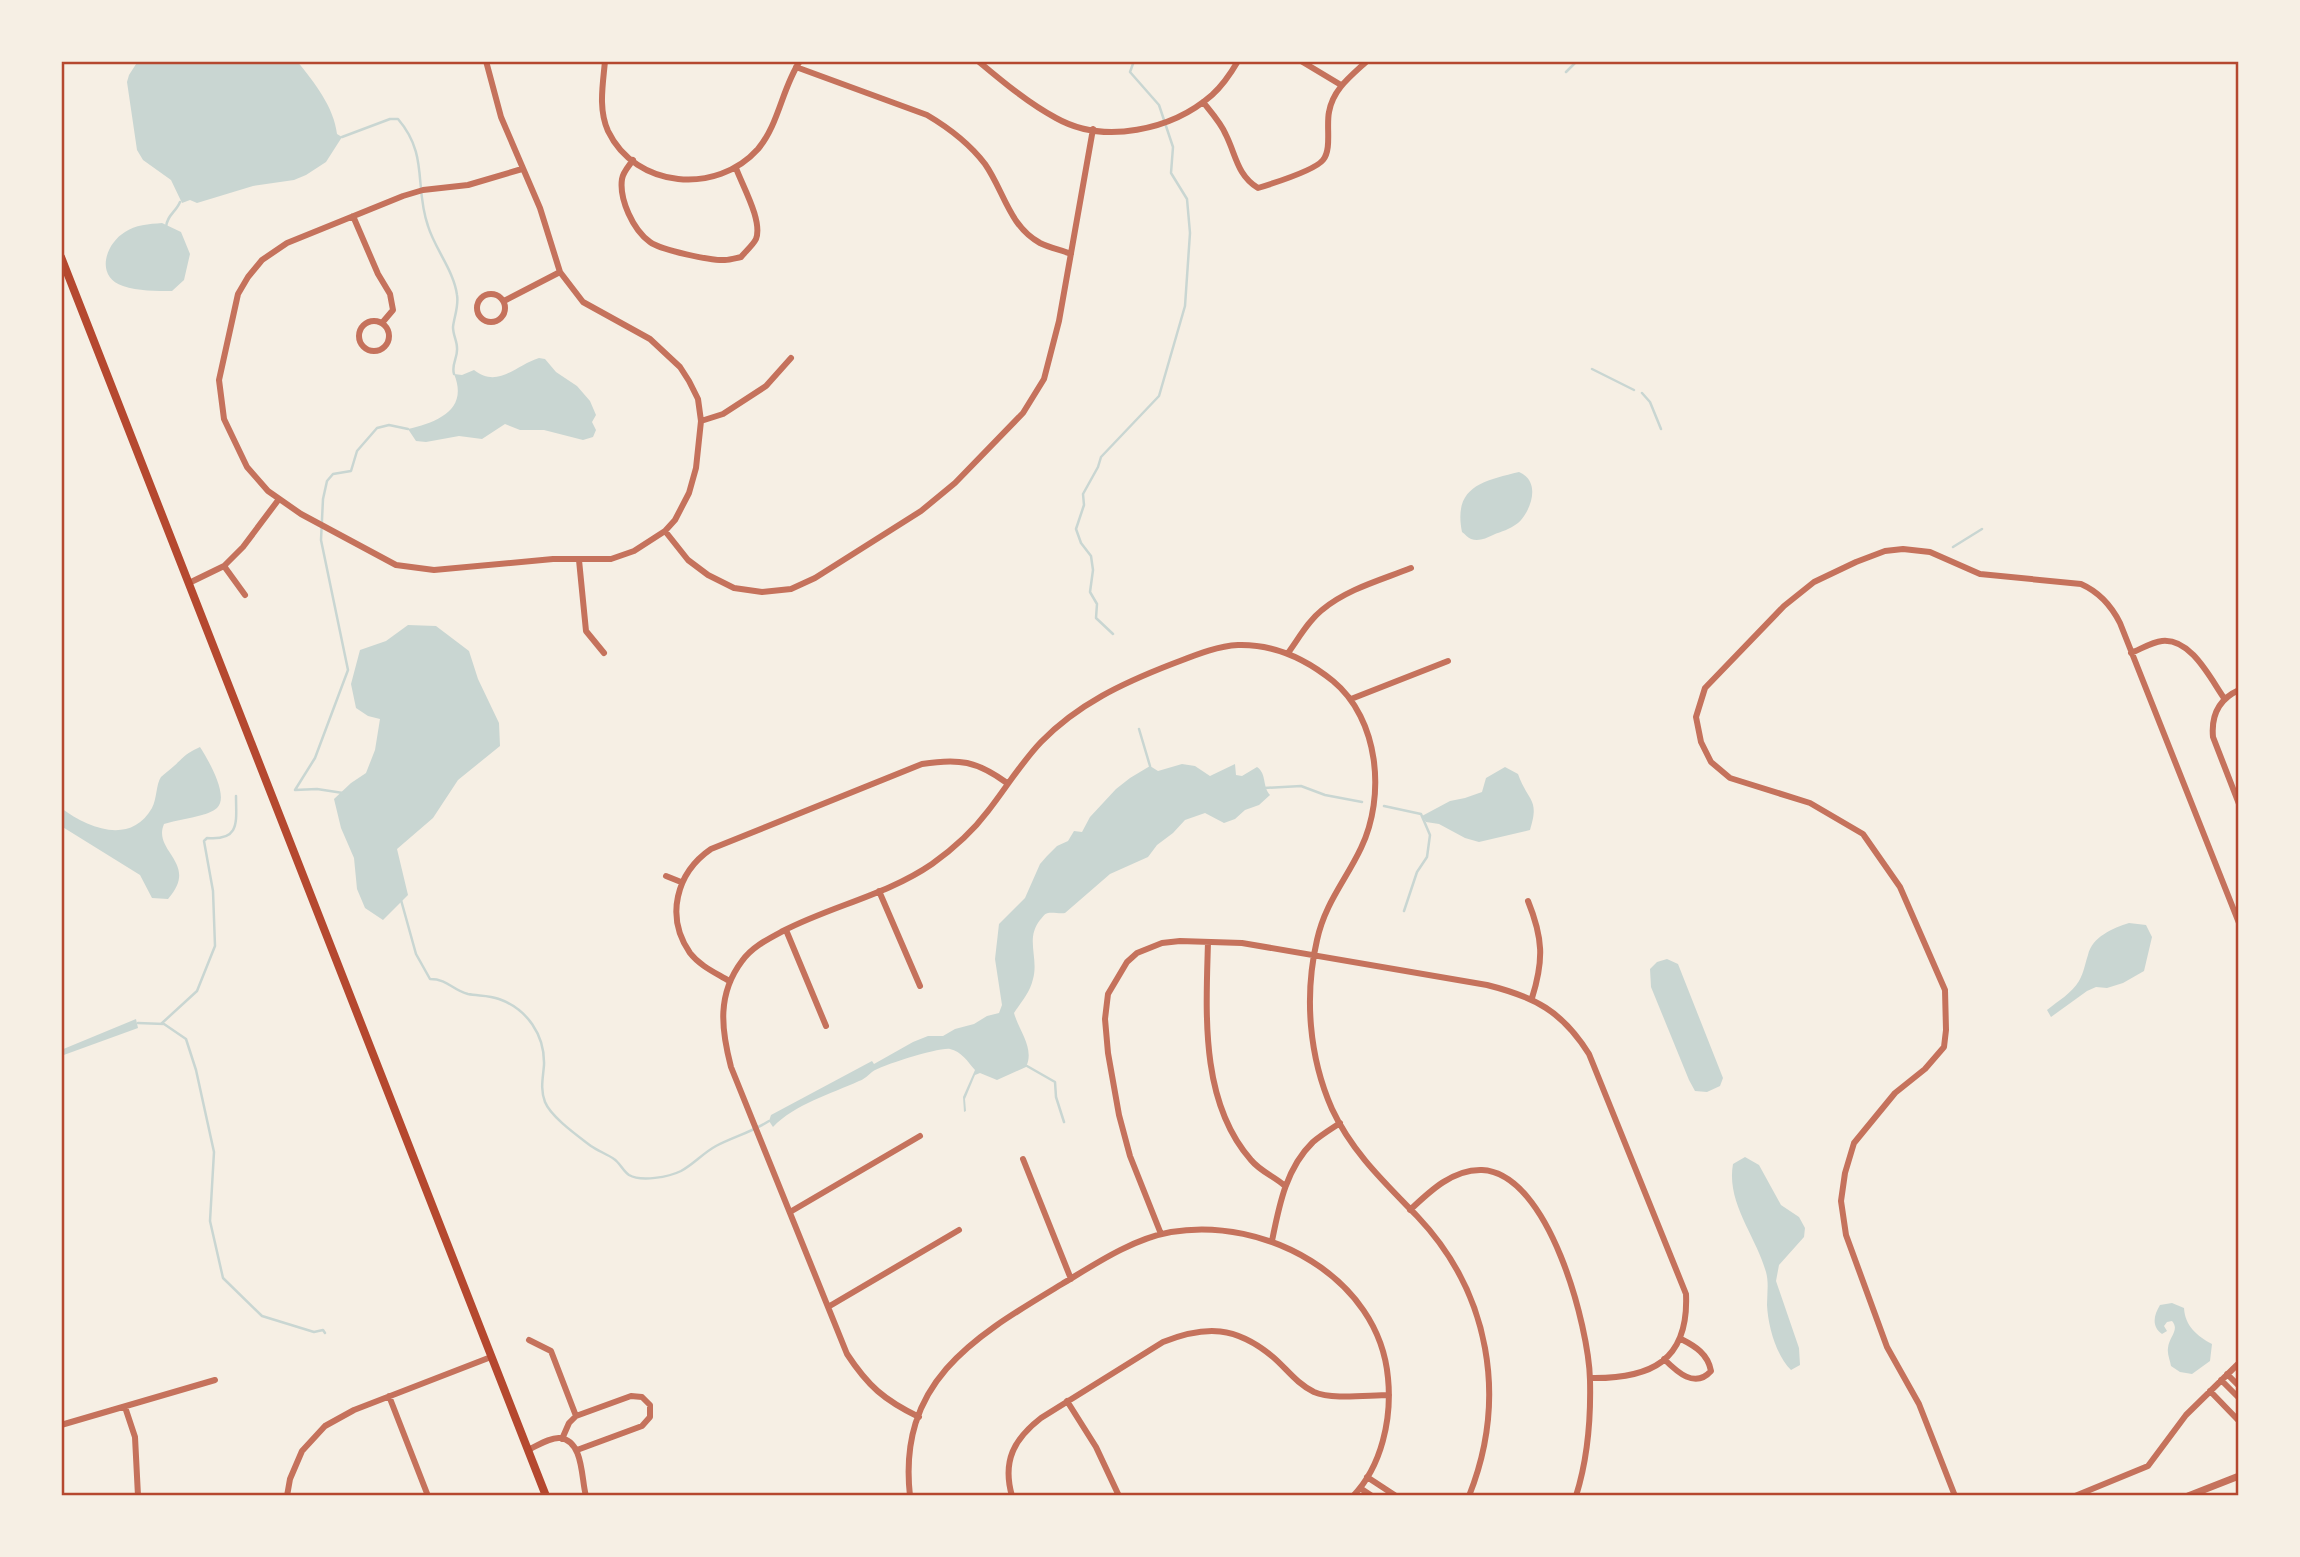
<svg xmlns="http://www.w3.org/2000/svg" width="2300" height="1557" viewBox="0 0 2300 1557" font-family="'DM Sans',sans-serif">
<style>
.water{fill:#c9d6d2}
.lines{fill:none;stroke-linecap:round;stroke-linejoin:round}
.stream{stroke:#c9d6d2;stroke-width:2.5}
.minor{stroke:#c5725c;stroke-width:6}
.tertiary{stroke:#c5725c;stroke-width:7}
.secondary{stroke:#b5482f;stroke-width:8}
.neatline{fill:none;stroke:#b5482f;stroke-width:2.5}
</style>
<rect width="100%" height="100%" fill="#f6efe4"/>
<path class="water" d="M138 61H297C314 82 334 107 337 134L342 137 326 162 306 175 294 180 253 186 197 203 190 200 182 203 171 180 143 160 137 150 127 82 129 75Z
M162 223 181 232 190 254 184 280 172 291C156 291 138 291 123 286 95 277 105 244 125 232 135 225 149 224 162 223Z
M539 358 545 359 556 372 577 386 590 401 596 415 592 422 596 430 593 437 583 440 544 430H520L505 424 482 439 459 436 426 442 416 441 408 429C437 422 469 410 454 374L462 375 474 370C498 389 516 365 539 358Z
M1519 472C1541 481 1532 510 1518 523 1509 530 1502 531 1493 535 1486 538 1479 542 1471 539 1468 538 1465 534 1462 532 1453 487 1482 481 1519 472Z
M408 625 436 626 469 651 478 679 499 723 500 746 458 780 433 818 397 849 408 895 383 920 365 908 357 889 354 858 341 828 334 799 351 783 366 773 375 750 380 719 368 716 356 708 351 684 360 650 386 641Z
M200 747C207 758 230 796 217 808 214 811 206 814 202 815 189 819 176 820 164 824 152 852 200 863 168 899L152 898 140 875 61 826V808C89 829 131 845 152 808 157 799 156 784 161 777 165 773 170 770 174 766 185 756 185 754 200 747Z
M1182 764 1195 766 1210 776 1235 764 1236 775 1242 776 1257 767C1267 774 1262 786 1270 795L1259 805 1245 810 1235 819 1224 823 1205 813 1185 820 1173 833 1157 845 1148 857 1110 874 1065 913C1060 914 1053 912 1048 913 1044 914 1043 917 1040 920 1025 939 1039 958 1033 979 1030 993 1021 1002 1014 1013 1019 1031 1035 1048 1026 1067L997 1080 980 1073 975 1075 965 1099 966 1111 964 1112 963 1097 975 1070C968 1062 961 1051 950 1049 940 1047 882 1065 872 1072 868 1075 865 1079 859 1081 831 1094 795 1104 773 1127L769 1121 771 1115 872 1061 874 1064 913 1042 928 1036H943L955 1029 974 1024 987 1016 999 1013 1002 1005 995 959 999 924 1025 898 1040 864 1047 856 1057 846 1068 841 1074 831 1082 832 1090 817 1116 789 1130 778 1150 766 1158 771Z
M1505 767 1518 774C1528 802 1540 798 1530 830L1479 842 1465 838 1439 824 1426 822 1422 816 1450 801 1465 798 1482 792 1486 778Z
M2129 923 2146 925 2152 937 2144 971 2123 983 2107 988 2096 987 2087 991 2051 1017 2047 1010C2058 1001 2072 993 2079 981 2084 972 2085 964 2088 955 2092 937 2113 928 2129 923Z
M1667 959 1678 964 1723 1078 1720 1086 1707 1092 1695 1091 1689 1080 1651 987 1650 969 1657 962Z
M136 1019 138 1028 61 1056V1050Z
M1745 1157 1759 1165 1781 1205 1799 1217 1805 1228 1804 1237 1779 1265 1776 1281 1799 1348 1800 1365 1791 1370C1776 1355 1768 1326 1767 1305 1767 1294 1769 1283 1766 1272 1756 1236 1726 1203 1733 1164Z
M2172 1303 2184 1308C2185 1326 2197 1336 2212 1344L2210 1361 2192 1374 2180 1372 2171 1366C2170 1360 2167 1354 2168 1348 2169 1337 2180 1330 2172 1321L2167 1322 2164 1326 2167 1331 2162 1334C2151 1326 2154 1315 2160 1305Z"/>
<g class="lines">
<path class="stream" d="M1566 72 1577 61
M342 137 390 119H398C429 155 414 186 428 226 435 249 454 271 457 295 459 306 454 317 453 327 453 335 457 341 457 348 458 358 451 364 454 374
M166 227C167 215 176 212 180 202
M1592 369 1634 390
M1642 393 1650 402 1661 429
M1953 547 1982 529
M1113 634 1096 618 1097 604 1090 592 1093 570 1091 556 1081 543 1076 529 1084 505 1083 494 1098 467 1101 457 1159 396 1185 306 1190 233 1187 199 1171 173 1173 147 1159 105 1130 72 1134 61
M1139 729 1150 766
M1264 788 1301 786 1325 795 1362 802
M295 790 317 789 343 793
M295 790 315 758 348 670 321 540 323 499 327 481 333 474 351 471 357 451 377 428 389 425 408 429
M1384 806 1421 814 1430 835 1427 857 1417 872 1404 911
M401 900 416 954 430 979C448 979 452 990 468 994 478 996 489 995 499 999 527 1009 545 1035 544 1065 543 1078 540 1089 545 1102 551 1117 578 1136 591 1146 598 1151 607 1154 614 1159 620 1163 623 1171 629 1175 641 1182 669 1177 681 1171 694 1164 703 1153 716 1146 733 1137 752 1132 769 1121
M138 1023 164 1024 186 1039 196 1070 214 1152 210 1221 223 1278 262 1316 314 1332 323 1330 325 1333
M161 1024 197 991 215 946 213 891 204 841 207 838C241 841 236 821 236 796
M1027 1066 1055 1082 1056 1097 1064 1122"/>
<path class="minor" d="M486 61 501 117 540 208 560 272 583 302 650 339 680 367 689 381 698 399 701 421 696 468 689 493 675 520 665 531 634 551 611 559H553L434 570 396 565 301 514 268 491 247 467 224 419 219 380 238 294 248 277 262 260 287 243 403 196 423 190 468 185 522 169
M605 61C603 84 598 109 608 131 636 189 717 195 758 149 779 124 782 88 800 61
M978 61C1002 81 1028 103 1056 118 1104 145 1172 130 1212 95 1222 86 1231 73 1238 61
M1301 61 1341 85
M2238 61 2239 64
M796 67 927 115C949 128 969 143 985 164 1004 191 1009 226 1040 243 1050 248 1061 250 1071 254
M1203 102C1211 112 1221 123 1226 135 1236 155 1237 175 1258 188 1271 184 1315 170 1323 160 1332 149 1326 126 1329 112 1333 89 1351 76 1367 61
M633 160C629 166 623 172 622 179 619 199 633 230 650 242 661 250 711 261 725 260 730 260 736 258 741 257 746 251 753 245 756 239 763 221 742 185 736 168
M353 216 378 274 390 294 393 310 382 323
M477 308a14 14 0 1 1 28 0a14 14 0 1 1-28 0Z
M504 301 560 272
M359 336a15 15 0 1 1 30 0a15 15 0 1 1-30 0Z
M701 421 723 414 766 386 791 358
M665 531 688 560 708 575 734 588 762 592 791 589 815 578 921 511 955 483 1023 413 1044 379 1059 321 1093 129
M579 560 586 631 604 653
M224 566 245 595
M189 583 224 566 243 547 279 499
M1288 653C1299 638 1308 621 1322 610 1347 589 1381 580 1411 568
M2131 653C2141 649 2152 642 2162 641 2191 638 2210 678 2224 698
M2239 690C2219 699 2211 715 2213 737L2239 804
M1351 699 1448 661
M666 876 681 882
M879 891 920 986
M1528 901C1543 938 1544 960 1532 998
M786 930 826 1026
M1208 942C1206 1014 1200 1102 1251 1160 1261 1172 1274 1176 1285 1186
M729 981C716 973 700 966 690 953 665 917 676 873 711 849L922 764C959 758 977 761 1007 783
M1023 1159 1071 1279
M1410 1210C1430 1191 1453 1169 1482 1170 1549 1173 1589 1327 1590 1380 1591 1420 1588 1458 1576 1496
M790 1212 920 1136
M1161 1234 1130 1156 1119 1115 1108 1053 1105 1019 1108 994 1127 962 1137 953 1162 943 1180 941 1242 943 1487 985C1535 997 1562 1011 1589 1054L1686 1294C1689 1361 1651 1379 1590 1378
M1272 1241C1279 1206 1286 1168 1313 1142 1321 1135 1331 1129 1340 1123
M828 1307 959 1230
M529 1340 551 1351 576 1416
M1664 1359C1677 1372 1695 1389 1711 1371 1708 1354 1695 1346 1681 1339
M2227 1374 2239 1386
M2221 1380 2239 1398
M2210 1391 2239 1421
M389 1396 428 1496
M1067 1401 1096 1447 1119 1496
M125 1407 135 1437 138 1496
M919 1417C884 1400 868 1386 847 1354L731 1067C721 1029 717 994 742 961 752 947 768 939 783 931 831 906 887 895 932 864 953 849 973 831 988 811 1006 788 1021 763 1041 742 1078 704 1123 683 1172 664 1193 656 1216 646 1238 645 1274 644 1306 659 1333 681 1379 719 1386 796 1361 848 1346 880 1325 903 1317 940 1304 996 1309 1057 1332 1109 1352 1152 1384 1182 1417 1216 1490 1293 1508 1398 1469 1496
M61 1425 215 1380
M562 1439 569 1423 576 1416 631 1396 642 1397 650 1405V1417L642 1426 577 1450
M528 1450C537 1446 550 1437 560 1438 584 1441 581 1479 586 1496
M1367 1477 1396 1496
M1360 1488 1372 1496
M287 1496 290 1479 302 1451 325 1426 354 1410 491 1357
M910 1496C897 1380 976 1336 1062 1284 1095 1264 1132 1239 1171 1232 1265 1216 1379 1277 1388 1378 1392 1418 1382 1466 1353 1496
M1012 1496C1002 1461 1014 1439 1041 1418L1163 1342C1206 1325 1236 1326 1273 1357 1287 1369 1296 1383 1314 1392 1332 1400 1368 1395 1389 1395
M1955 1496 1919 1404 1887 1347 1846 1235 1841 1201 1845 1173 1854 1143 1895 1093 1925 1069 1944 1047 1946 1030 1945 990 1900 887 1863 834 1810 803 1730 778 1711 762 1701 742 1696 717 1705 688 1784 606 1814 582 1856 562 1885 551 1903 549 1930 552 1980 574 2081 584C2099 592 2111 605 2120 623L2239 923
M2075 1496 2148 1466 2186 1415 2239 1363"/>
<path class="tertiary" d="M2188 1496 2239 1476"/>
<path class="secondary" d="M61 257 546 1496"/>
</g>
<rect width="2300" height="1557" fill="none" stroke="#f6efe4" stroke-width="126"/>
<rect x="63" y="63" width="2174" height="1431" class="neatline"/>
</svg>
